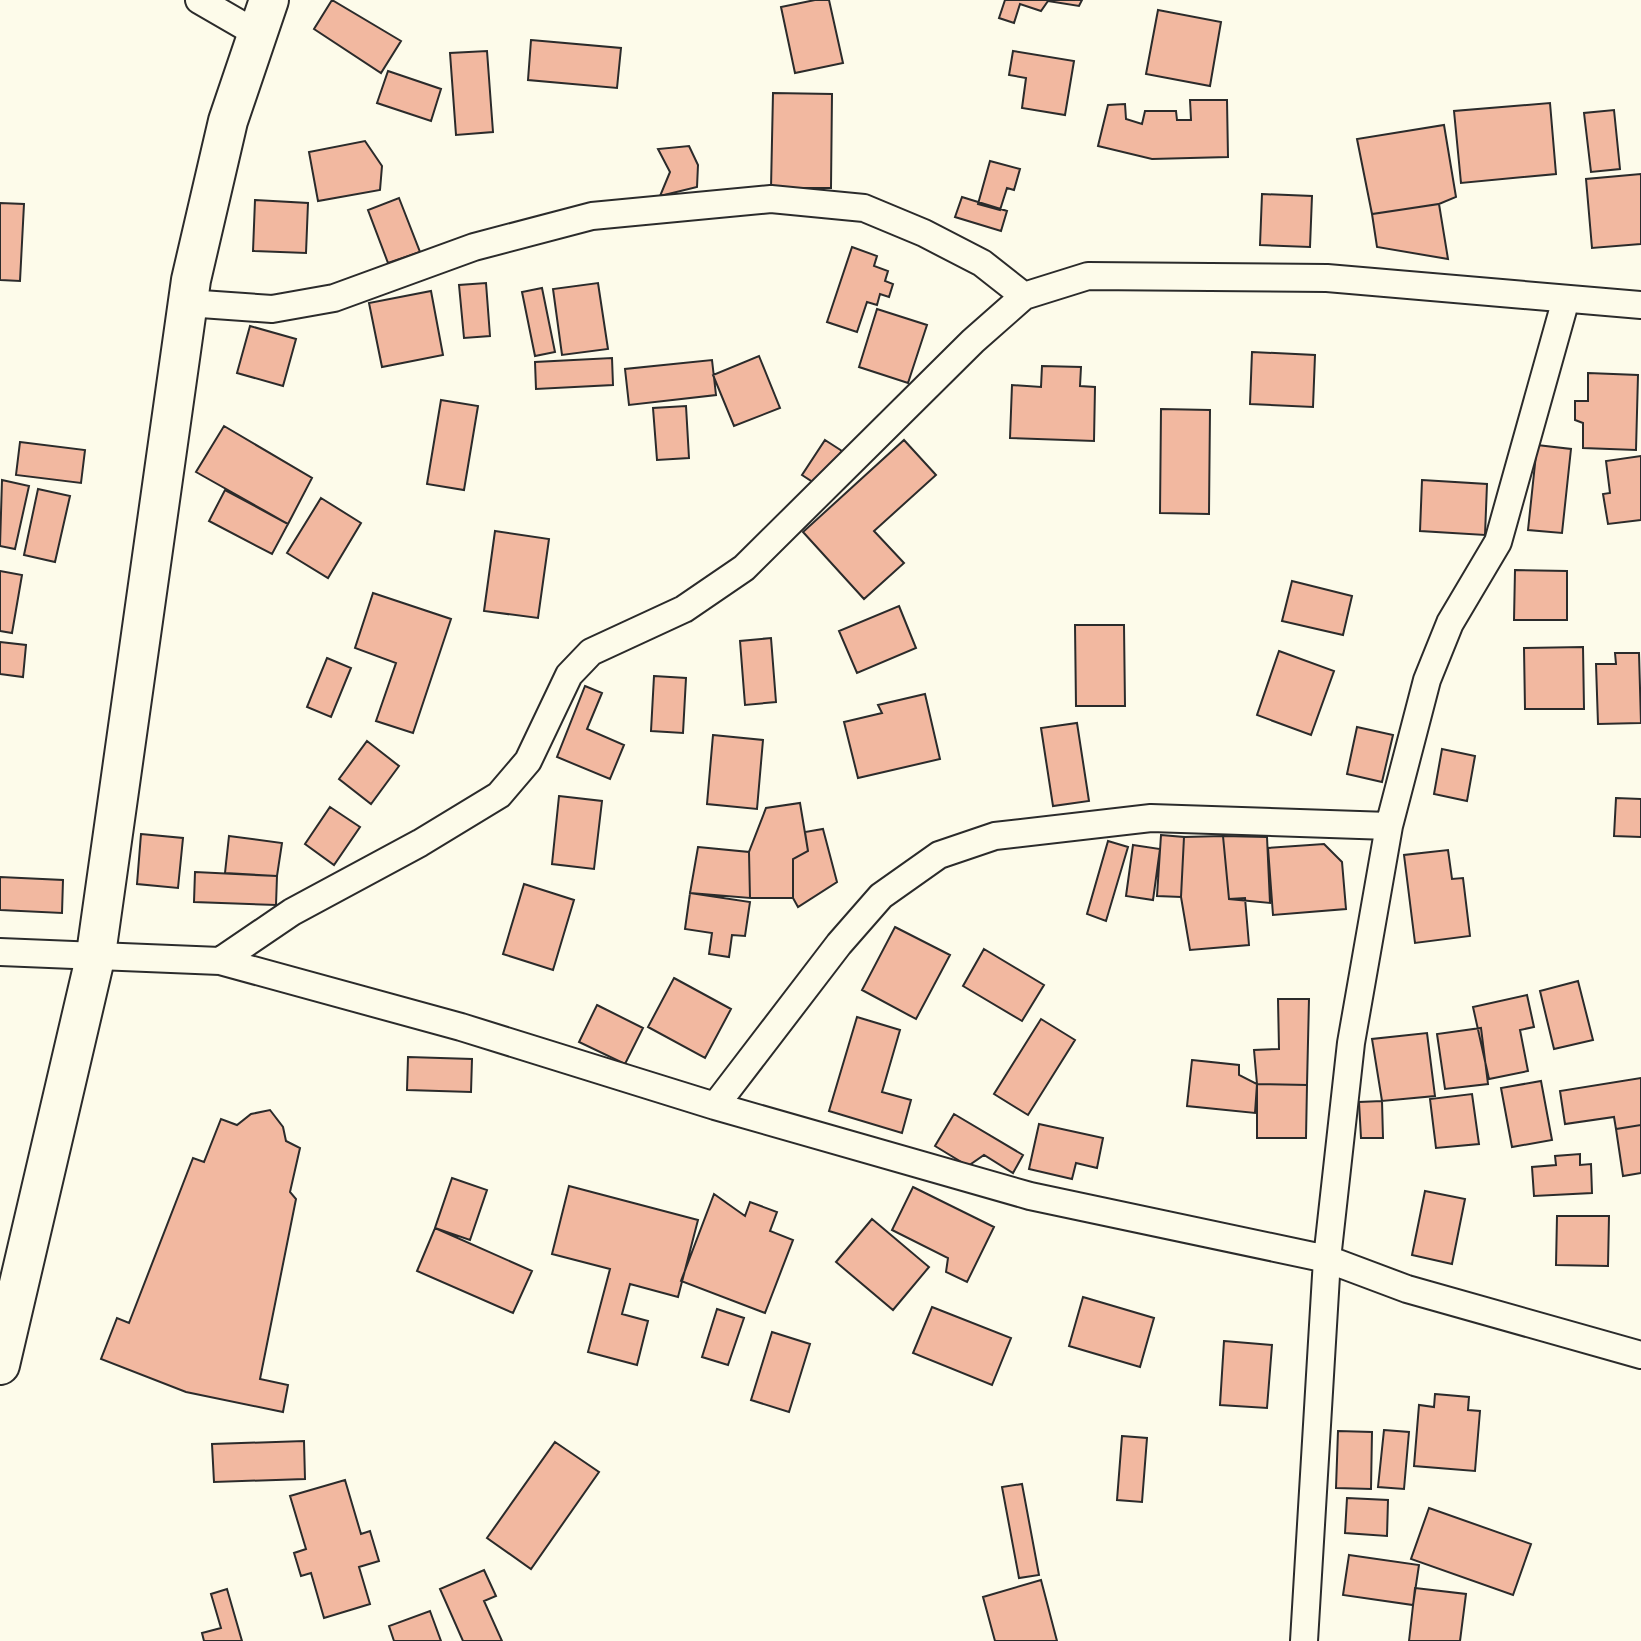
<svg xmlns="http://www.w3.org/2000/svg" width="1641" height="1641" viewBox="0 0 1641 1641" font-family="'Titillium Web',sans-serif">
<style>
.building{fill:#f2b8a0;stroke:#2b2b2b;stroke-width:2}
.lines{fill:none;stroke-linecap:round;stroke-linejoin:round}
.minor-casing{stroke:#2b2b2b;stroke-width:30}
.secondary-casing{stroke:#2b2b2b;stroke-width:42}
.minor{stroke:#fdfbea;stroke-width:26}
.secondary{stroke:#fdfbea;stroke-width:38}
</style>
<rect width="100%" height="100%" fill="#fdfbea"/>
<path class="building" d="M332 0 401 41 381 73 314 29Z
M815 0H829L843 63 795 73 781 7Z
M1005 0H1082L1079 6 1048 1 1041 11 1020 4 1014 23 999 18Z
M1158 10 1221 22 1210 86 1146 74Z
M531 40 621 48 617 88 528 80Z
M487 51 493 132 456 135 450 53Z
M1013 51 1074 61 1065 115 1022 108 1026 78 1009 75Z
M388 71 441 89 431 121 377 103Z
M773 93 832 94 831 188H771Z
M1190 100H1227L1228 157 1152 159 1098 146 1108 105 1125 104 1126 119 1142 124 1145 111H1176L1177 120H1191Z
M1550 103 1556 174 1461 183 1454 111Z
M1614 110 1620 169 1591 172 1584 113Z
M1444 125 1456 197 1439 204 1372 214 1357 139Z
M365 141 382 166 380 190 318 201 309 152Z
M689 146 698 165 697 187 660 196 670 172 658 149Z
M990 161 1020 169 1014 190 1007 188 1000 210 978 204Z
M1641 174V244L1592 248 1586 179Z
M1262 194 1312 196 1310 247 1260 245Z
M962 197 1007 211 1001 231 955 217Z
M399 198 420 252 388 263 368 210Z
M255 200 308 203 306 253 253 251Z
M0 203 24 204 20 281 0 280Z
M1439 204 1448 259 1377 247 1372 214Z
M852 247 877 256 874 266 888 271 885 281 893 284 889 297 880 294 877 305 867 302 857 332 827 322Z
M486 283 490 336 464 338 459 285Z
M598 283 608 349 562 355 553 289Z
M542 288 555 352 535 356 522 292Z
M431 291 443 355 382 367 369 303Z
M877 309 927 325 908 383 859 367Z
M250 326 296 339 283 386 237 373Z
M1252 352 1315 355 1313 407 1250 404Z
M759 356 780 408 734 426 713 375Z
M612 358 613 385 536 389 535 362Z
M712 360 716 395 629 405 625 369Z
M1042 366 1081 367 1080 386 1095 387 1094 441 1010 438 1012 385 1041 387Z
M1588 373 1638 375 1636 450 1583 448V423L1575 420V401H1588Z
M441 400 478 406 464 490 427 484Z
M686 406 689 458 657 460 653 408Z
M1161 409 1210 410 1209 514 1160 513Z
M224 426 312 478 288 524 196 472Z
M825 440 842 451 819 486 802 475Z
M904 440 936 475 874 531 904 563 864 599 803 532Z
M20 442 85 450 81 483 16 475Z
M1537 445 1571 449 1562 533 1528 530Z
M1641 456V520L1608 524 1603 494 1610 493 1606 461Z
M2 480 29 486 15 549 0 546Z
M1422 480 1487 484 1485 535 1420 531Z
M38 489 70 496 55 562 24 555Z
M225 490 288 524 272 554 209 521Z
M321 498 361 523 328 578 287 553Z
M495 531 549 539 538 618 484 611Z
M1515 570 1567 571V620H1514Z
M0 571 22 575 12 633 0 631Z
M1292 581 1352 596 1343 635 1282 621Z
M373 593 451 619 413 733 376 721 396 663 355 648Z
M899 606 916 648 857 673 839 631Z
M1075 625H1124L1125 706H1076Z
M771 638 776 702 745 705 740 641Z
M0 642 26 645 23 677 0 674Z
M1583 647 1584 709H1525L1524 648Z
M1279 651 1334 671 1311 735 1257 715Z
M1615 653H1639L1641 723 1598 724 1596 664H1616Z
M327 658 351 668 331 717 307 707Z
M654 676 686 678 683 733 651 731Z
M585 686 602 693 587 729 624 745 610 779 557 757Z
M925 694 940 759 858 778 844 722 882 713 878 705Z
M1077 723 1089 801 1053 806 1041 728Z
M1357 727 1393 735 1382 782 1347 774Z
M713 735 763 740 757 809 707 804Z
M367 741 399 766 371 804 339 779Z
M1442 749 1475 756 1467 801 1434 794Z
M559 796 602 801 594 869 552 864Z
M1616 798 1641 799V837L1614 836Z
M800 803 808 851 793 859V898H750L749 852 766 808Z
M330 807 360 827 334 865 305 844Z
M823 829 837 882 798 907 793 898V859L808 851 805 832Z
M141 834 183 838 178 888 137 884Z
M1161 835 1184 837 1181 897 1157 896Z
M229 836 282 843 277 876 225 873Z
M1223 836 1267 837 1270 903 1229 899Z
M1223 836 1229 899 1245 898 1249 945 1190 950 1181 897 1184 837Z
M1108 841 1128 847 1106 921 1087 914Z
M1324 844 1342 862 1346 909 1273 915 1268 848Z
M1133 845 1160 849 1153 900 1126 896Z
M698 847 749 852 750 898 690 893Z
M1448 850 1452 879 1463 878 1470 936 1415 943 1404 855Z
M195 872 277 876 276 905 194 902Z
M0 877 63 880 62 913 0 910Z
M524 884 574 900 553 970 503 954Z
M690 893 750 902 745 936 732 935 729 957 709 954 712 933 685 929Z
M895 927 950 955 916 1019 862 990Z
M984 949 1044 985 1022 1021 963 986Z
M674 978 731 1009 705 1058 648 1027Z
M1578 981 1593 1040 1554 1049 1540 991Z
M1527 995 1534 1027 1520 1030 1528 1071 1489 1079 1473 1007Z
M1278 999H1309L1307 1085 1257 1084 1254 1050 1279 1049Z
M597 1005 643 1028 625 1064 579 1042Z
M857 1017 900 1030 882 1092 911 1100 902 1133 829 1111Z
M1041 1019 1075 1040 1028 1115 994 1094Z
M1481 1028 1488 1084 1445 1089 1437 1034Z
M1427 1033 1435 1096 1382 1101 1372 1039Z
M408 1057 472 1059 471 1092 407 1090Z
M1192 1060 1239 1065V1075L1257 1084 1255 1113 1187 1106Z
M1641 1078V1125L1616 1129 1614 1117 1565 1124 1560 1091Z
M1541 1081 1552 1140 1512 1147 1501 1088Z
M1257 1084 1307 1085 1306 1138H1257Z
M1472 1094 1479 1144 1436 1148 1430 1099Z
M1382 1101 1383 1138H1361L1359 1102Z
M270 1110 283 1127 286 1141 300 1148 290 1192 296 1199 260 1379 288 1385 283 1412 186 1392 101 1359 117 1318 129 1323 193 1158 204 1162 221 1119 237 1125 251 1114Z
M954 1114 1023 1155 1013 1173 984 1155 968 1166 935 1146Z
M1039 1124 1103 1138 1097 1168 1076 1163 1072 1179 1029 1169Z
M1641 1125V1173L1623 1176 1616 1129Z
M1580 1154V1165L1591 1164 1592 1193 1534 1196 1532 1167 1556 1165 1555 1156Z
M452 1178 487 1190 470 1240 435 1228Z
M569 1186 698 1220 678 1297 630 1284 622 1314 648 1321 637 1365 588 1352 610 1269 552 1254Z
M913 1187 994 1227 967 1282 946 1272 948 1258 892 1230Z
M1425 1191 1465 1199 1452 1264 1412 1255Z
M714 1194 745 1216 750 1202 777 1212 770 1231 793 1240 765 1313 681 1281Z
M1557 1216H1609L1608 1266 1556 1265Z
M872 1219 929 1267 893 1310 836 1262Z
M435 1228 532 1271 513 1313 417 1271Z
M1083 1297 1154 1318 1140 1367 1069 1346Z
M932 1307 1011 1338 992 1385 913 1353Z
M717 1309 744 1318 728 1365 702 1357Z
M772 1332 810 1344 789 1412 751 1400Z
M1224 1341 1272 1345 1267 1408 1220 1405Z
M1435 1394 1469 1397 1468 1410 1480 1411 1475 1471 1414 1466 1419 1405 1434 1407Z
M1384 1430 1409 1432 1404 1489 1378 1487Z
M1338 1431 1372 1432 1371 1489 1336 1488Z
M1122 1436 1147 1438 1142 1502 1117 1500Z
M304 1441 305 1479 214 1482 212 1444Z
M555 1442 599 1472 531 1569 487 1538Z
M345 1480 361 1534 370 1531 379 1561 359 1567 370 1604 324 1618 311 1573 301 1576 294 1553 306 1549 290 1496Z
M1022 1484 1039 1575 1019 1578 1002 1487Z
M1347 1498 1388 1500 1387 1536 1345 1533Z
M1429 1508 1531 1544 1513 1595 1411 1559Z
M1349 1555 1419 1565 1413 1605 1343 1595Z
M484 1570 496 1596 484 1601 502 1641H463L440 1589Z
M1041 1580 1057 1641H995L983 1597Z
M1415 1588 1466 1594 1460 1641H1409Z
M227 1589 242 1641H204L202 1633 221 1628 211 1594Z
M430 1611 441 1641H394L389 1626Z"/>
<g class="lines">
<defs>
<path id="minor" d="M199 0 256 33
M187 303 272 309 334 298 474 247 592 216 771 199 864 208 924 233 982 263 1024 296
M0 952 220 961 461 1027 715 1106 1030 1196 1327 1259 1407 1289 1641 1355
M220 961 292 912 420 843 499 795 528 761 569 675 591 652 684 609 744 568 973 341 1024 296 1088 276 1327 278 1641 305
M715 1106 839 944 881 896 939 855 995 836 1151 818 1389 826
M1304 1641 1327 1259 1351 1043 1389 826 1427 680 1450 623 1498 542 1566 299"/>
<path id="secondary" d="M0 1365 96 954 191 280 228 121 269 0"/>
</defs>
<use href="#minor" class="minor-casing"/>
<use href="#secondary" class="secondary-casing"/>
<use href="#minor" class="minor"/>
<use href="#secondary" class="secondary"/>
</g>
</svg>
